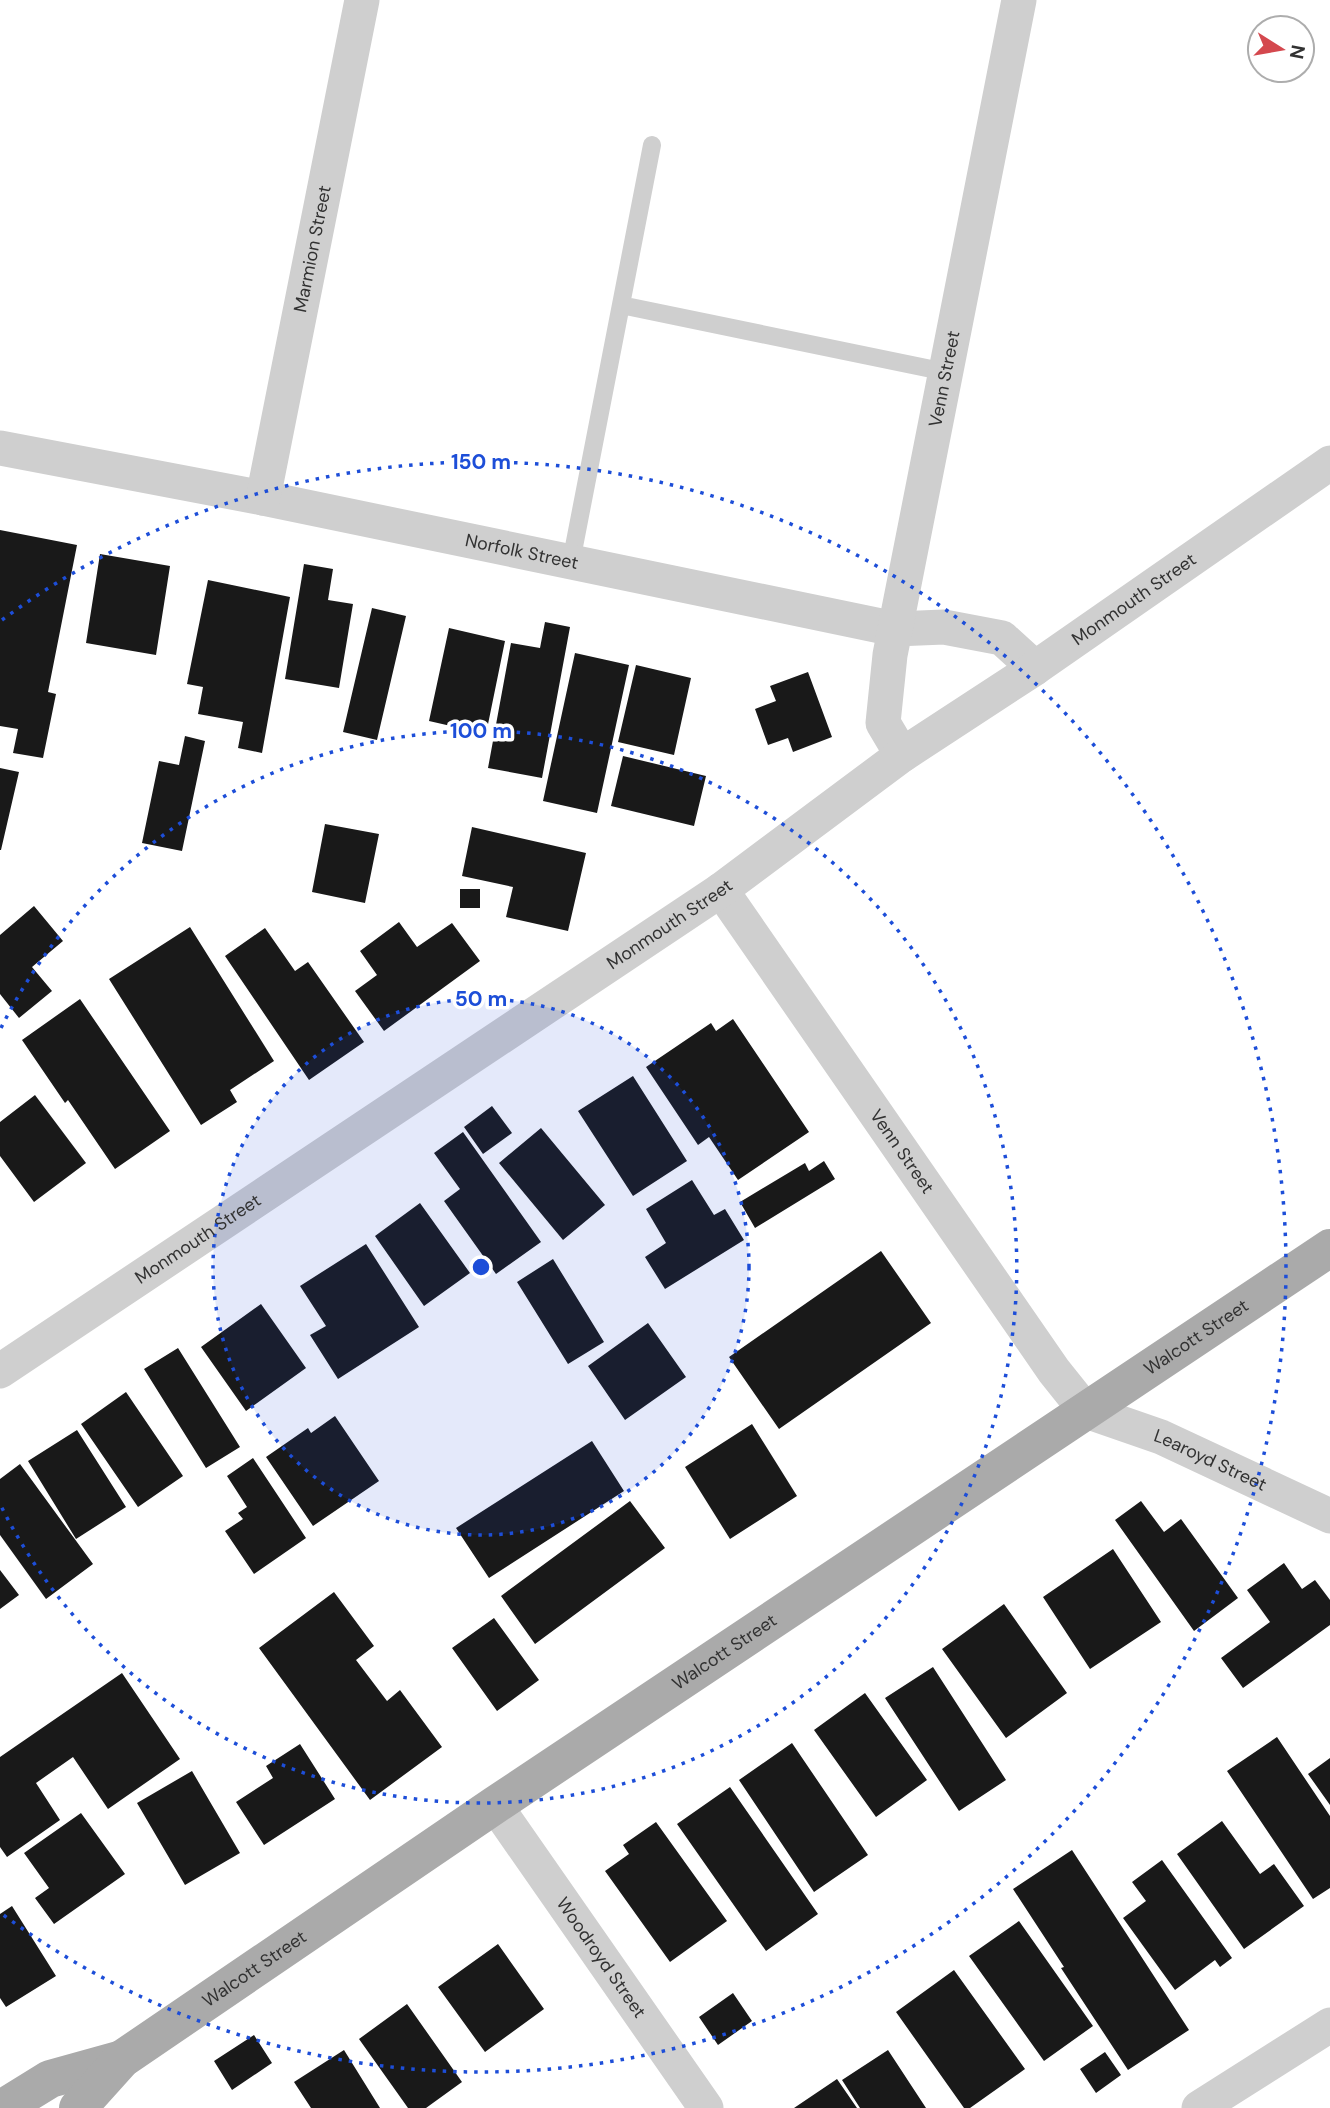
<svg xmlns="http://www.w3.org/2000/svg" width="1330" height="2108" viewBox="0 0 1330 2108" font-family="'DM Sans',sans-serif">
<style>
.building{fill:#191919}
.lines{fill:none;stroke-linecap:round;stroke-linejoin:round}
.service{stroke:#cfcfcf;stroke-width:18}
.minor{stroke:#cfcfcf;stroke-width:35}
.primary{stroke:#aaa;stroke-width:38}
.ring{fill:none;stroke:#1d4ed8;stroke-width:3.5;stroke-dasharray:3.5 7}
.labels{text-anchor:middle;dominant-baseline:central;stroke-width:7;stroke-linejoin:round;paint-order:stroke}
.street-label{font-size:18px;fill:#323232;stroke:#fff}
.centre{fill:#1d4ed8;stroke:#fff;stroke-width:3.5}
.ring-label{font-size:21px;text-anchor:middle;font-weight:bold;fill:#1d4ed8;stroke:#fff;stroke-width:7;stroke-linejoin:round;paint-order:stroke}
</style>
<rect width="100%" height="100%" fill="#fff"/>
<path class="building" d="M0 530 77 545 48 692 56 694 43 758 13 753 18 729 0 726Z
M100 554 170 566 156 655 86 643Z
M304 564 333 569 328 600 353 604 339 688 285 679Z
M208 580 290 597 262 753 238 748 243 722 198 714 203 687 187 684Z
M372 608 406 616 377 740 343 732Z
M545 622 570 627 542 778 488 768 511 643 540 648Z
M449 628 505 641 486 734 429 721Z
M575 653 629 665 597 813 543 801Z
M636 665 691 678 674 755 618 742Z
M808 672 832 737 793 752 788 738 768 745 755 709 776 701 770 686Z
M185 736 205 741 182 851 142 843 159 761 179 765Z
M623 756 706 776 694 826 611 806Z
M0 768 19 772 1 850H0Z
M325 824 379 834 365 903 312 892Z
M472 827 586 853 568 931 506 917 513 887 462 876Z
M460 889H480V908H460Z
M34 906 63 941 32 967 52 991 19 1018 0 994V935Z
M399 922 417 947 452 923 480 961 384 1031 355 991 377 975 360 951Z
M190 927 274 1061 230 1090 237 1102 201 1125 109 979Z
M265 928 295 971 308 962 364 1042 309 1080 225 956Z
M80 999 170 1131 115 1169 68 1100 65 1103 22 1040Z
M733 1019 809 1132 738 1180 709 1137 698 1145 646 1067 711 1023 716 1031Z
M633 1076 687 1161 633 1196 578 1111Z
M35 1095 86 1163 34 1202 0 1156V1122Z
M492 1106 512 1133 483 1154 464 1127Z
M541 1128 605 1205 563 1240 499 1163Z
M463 1132 541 1242 496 1274 444 1201 460 1189 434 1153Z
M824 1161 835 1179 755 1228 740 1202 805 1163 809 1171Z
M692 1180 714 1215 725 1209 744 1240 665 1289 645 1257 666 1243 646 1209Z
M420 1203 470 1273 424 1306 375 1236Z
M366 1244 419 1327 338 1379 310 1335 326 1326 300 1286Z
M881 1251 931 1323 779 1429 729 1357Z
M553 1259 604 1342 568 1364 517 1282Z
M261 1304 306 1368 246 1411 201 1347Z
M648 1323 686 1377 625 1420 588 1366Z
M178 1348 240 1447 206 1468 144 1369Z
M126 1392 183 1476 138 1507 81 1424Z
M335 1416 379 1481 313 1526 266 1457 308 1428 311 1433Z
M752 1424 797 1496 730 1539 685 1467Z
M77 1430 126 1507 76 1539 28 1461Z
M592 1441 624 1491 489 1578 456 1528Z
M253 1458 306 1538 254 1574 225 1531 243 1519 238 1513 247 1507 227 1476Z
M20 1464 93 1564 46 1599 0 1535V1479Z
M630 1501 665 1548 535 1644 501 1596Z
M1141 1501 1164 1532 1181 1519 1238 1598 1194 1631 1115 1520Z
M1113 1549 1161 1622 1090 1669 1043 1597Z
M1284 1563 1302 1589 1315 1580 1330 1600V1625L1243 1688 1221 1658 1270 1622 1247 1590Z
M0 1570 19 1595 0 1609Z
M334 1592 374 1646 356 1660 387 1701 400 1690 442 1747 370 1800 259 1648Z
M1004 1604 1067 1693 1006 1738 942 1649Z
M494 1618 539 1680 497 1711 452 1648Z
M933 1667 1006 1780 959 1811 885 1698Z
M122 1673 180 1759 108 1809 73 1757 36 1783 60 1820 7 1857 0 1847V1757Z
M865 1693 927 1780 876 1817 814 1730Z
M1277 1737 1330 1816V1888L1313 1899 1227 1771Z
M792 1743 868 1855 814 1892 739 1780Z
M300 1744 335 1799 264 1845 236 1802 273 1778 266 1766Z
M1330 1758V1805L1308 1774Z
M192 1771 240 1853 185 1885 137 1803Z
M730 1787 818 1914 766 1951 677 1824Z
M81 1813 125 1874 54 1924 35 1898 49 1888 24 1853Z
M1222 1821 1260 1874 1274 1864 1304 1906 1244 1949 1177 1854Z
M656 1822 727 1921 670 1962 605 1871 629 1854 623 1845Z
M1072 1850 1189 2030 1128 2070 1061 1968 1064 1967 1013 1889Z
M1162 1860 1232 1958 1220 1967 1215 1960 1175 1990 1123 1918 1146 1901 1132 1882Z
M12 1906 56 1976 6 2007 0 1998V1914Z
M1019 1921 1093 2026 1044 2061 969 1956Z
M498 1944 544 2009 485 2052 438 1987Z
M954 1970 1025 2069 970 2108H964L896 2012Z
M733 1993 752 2021 718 2045 699 2017Z
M407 2004 462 2082 426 2108H408L359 2039Z
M254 2035 272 2063 232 2090 214 2061Z
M344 2050 380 2108H311L294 2082Z
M888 2050 926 2108H860L842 2080Z
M1105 2052 1121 2075 1096 2093 1080 2069Z
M837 2079 857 2108H794Z"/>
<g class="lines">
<path class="service" d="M621 305 946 372
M571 562 652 145"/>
<g class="minor">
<path id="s1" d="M0 448 263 498 895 629 944 627 1002 638 1035 668"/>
<path id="s2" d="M263 498 362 0"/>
<path id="s3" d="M902 755 883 723 890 655 1019 0"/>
<path id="s4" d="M721 890 1054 1371 1086 1411 1161 1437 1330 1516"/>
<path id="s5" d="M0 1371 721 890 902 755 1035 668 1330 463"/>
<path id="s6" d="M495 1805 706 2108"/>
<path d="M1199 2108 1330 2025"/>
</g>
<g class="primary">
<path d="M3 2108 50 2079 122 2059"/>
<path id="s7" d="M78 2108 122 2059 495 1805 1330 1248"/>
</g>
</g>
<circle cx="481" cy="1267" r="268" fill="#1d4ed8" fill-opacity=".12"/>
<g class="ring">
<circle cx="481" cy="1267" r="268"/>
<path d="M1 1028A536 536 0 1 1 1 1506"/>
<path d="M2 620A805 805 0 1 1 2 1914"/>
</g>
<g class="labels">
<g class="street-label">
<text stroke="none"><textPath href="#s2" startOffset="254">Marmion Street</textPath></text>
<text stroke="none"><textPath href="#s3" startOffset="387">Venn Street</textPath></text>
<text stroke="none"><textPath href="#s1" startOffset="532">Norfolk Street</textPath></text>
<text stroke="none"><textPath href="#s5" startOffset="1372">Monmouth Street</textPath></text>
<text stroke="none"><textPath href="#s5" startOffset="805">Monmouth Street</textPath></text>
<text stroke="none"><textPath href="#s4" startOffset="318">Venn Street</textPath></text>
<text stroke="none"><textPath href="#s5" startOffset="238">Monmouth Street</textPath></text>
<text stroke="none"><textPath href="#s7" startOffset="1360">Walcott Street</textPath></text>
<text stroke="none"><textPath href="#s4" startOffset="770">Learoyd Street</textPath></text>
<text stroke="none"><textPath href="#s7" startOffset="793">Walcott Street</textPath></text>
<text stroke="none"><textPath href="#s6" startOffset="186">Woodroyd Street</textPath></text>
<text stroke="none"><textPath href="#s7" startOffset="226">Walcott Street</textPath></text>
</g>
</g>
<circle cx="481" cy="1267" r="10" class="centre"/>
<g class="ring-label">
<text x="481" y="469">150 m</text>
<text x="481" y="738">100 m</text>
<text x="481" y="1006">50 m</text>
</g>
<g transform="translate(1281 49) rotate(101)"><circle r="33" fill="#ffffff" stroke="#adadad" stroke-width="2"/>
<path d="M0-5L12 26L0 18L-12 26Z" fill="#d4484e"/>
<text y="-10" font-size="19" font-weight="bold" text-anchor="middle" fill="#323232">N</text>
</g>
</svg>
